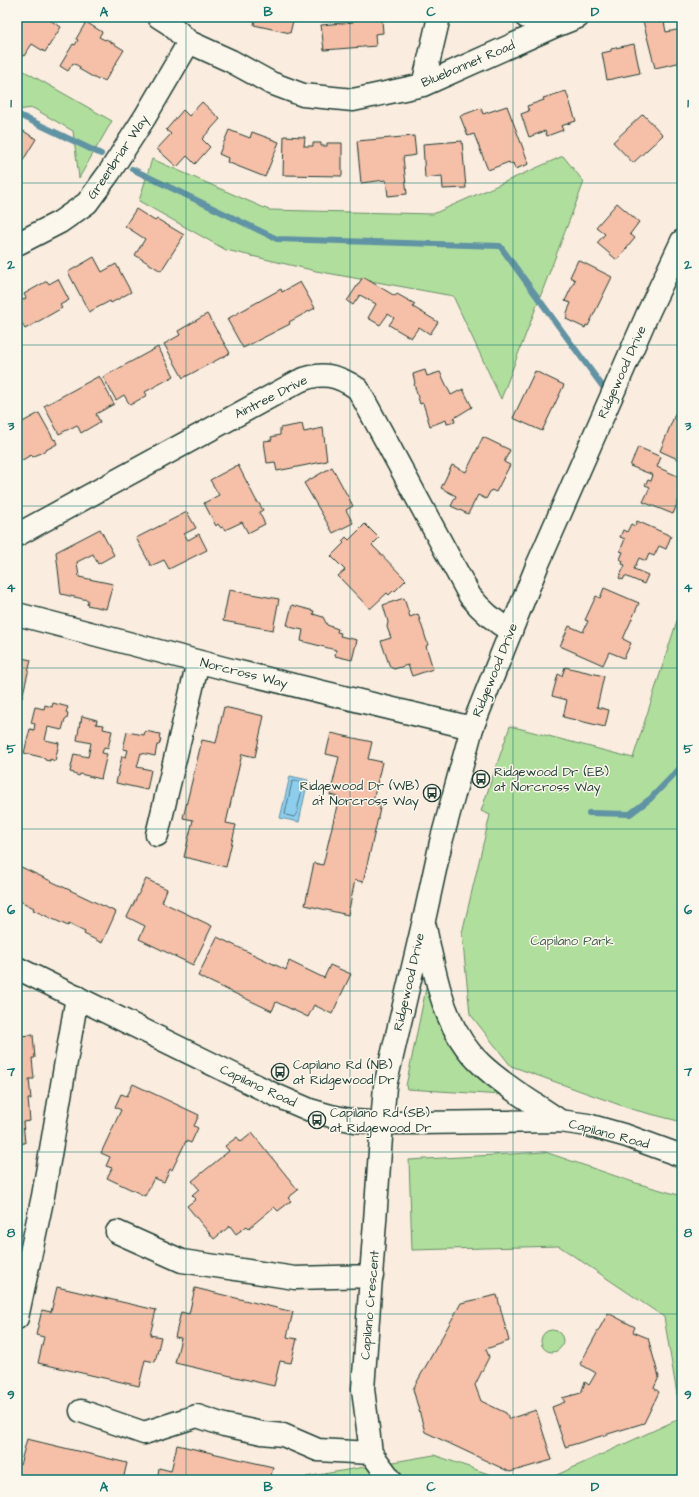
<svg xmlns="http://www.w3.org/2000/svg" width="699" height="1497" viewBox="0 0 699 1497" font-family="'Architects Daughter',sans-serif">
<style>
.green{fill:#b0de9d;stroke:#688e68}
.water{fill:#8dcdee;stroke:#6193a4}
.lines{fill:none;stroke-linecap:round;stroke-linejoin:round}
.shore{stroke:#4b777e;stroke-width:1}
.stream{stroke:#6193a4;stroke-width:6}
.building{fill:#f5bfa8;stroke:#1f3d34}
.minor-casing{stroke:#1f3d34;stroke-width:25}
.major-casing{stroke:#1f3d34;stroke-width:25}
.minor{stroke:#fbf7ec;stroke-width:22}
.major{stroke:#fbf7ec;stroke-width:22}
.grid{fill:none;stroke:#0f766e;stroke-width:1;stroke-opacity:0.55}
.labels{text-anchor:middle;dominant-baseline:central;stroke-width:3;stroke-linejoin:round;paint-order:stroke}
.street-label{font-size:13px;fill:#1f3d34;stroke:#fbf7ec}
.poi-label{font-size:13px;fill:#1f3d34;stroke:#fbf7ec;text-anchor:start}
.park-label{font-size:13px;fill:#3c5d49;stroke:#fbf7ec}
.neatline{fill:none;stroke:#0f766e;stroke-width:1.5}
.grid-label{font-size:13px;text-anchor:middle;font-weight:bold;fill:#0f766e}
</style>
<rect width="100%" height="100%" fill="#faecde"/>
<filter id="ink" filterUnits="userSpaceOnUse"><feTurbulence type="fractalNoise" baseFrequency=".025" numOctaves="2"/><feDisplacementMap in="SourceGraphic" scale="8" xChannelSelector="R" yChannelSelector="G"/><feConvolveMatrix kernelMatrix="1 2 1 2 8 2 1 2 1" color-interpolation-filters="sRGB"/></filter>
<g filter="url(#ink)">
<path class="green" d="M17 67 112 121 79 178 73 131 33 108 17 110Z
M563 156 584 182 501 399 453 296 316 271 226 250 139 201 152 159 269 210 433 214Z
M682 605V1122L631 1109 511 1066 470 1014 462 933 490 815 481 811 510 726 633 758Z
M429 974 502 1095 407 1089 406 1086Z
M545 1152 636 1183 682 1196V1480H546L681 1418 664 1317 559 1246 412 1250 409 1160Z
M541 1341a11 11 0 1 1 22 0a11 11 0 1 1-22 0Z
M434 1455 506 1480H311L306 1477Z"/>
<path class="water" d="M290 776 308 780 299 822 280 818Z"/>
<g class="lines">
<path class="shore" d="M295 781 302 783 303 785 296 816 294 817 286 815 285 814 292 782Z"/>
<path class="stream" d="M17 114 101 154
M132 169 277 239 500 246 603 387 608 388
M589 813 630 814 650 799 682 766"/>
</g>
<path class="building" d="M17 17H45L61 27 45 52 32 44 24 56 17 52Z
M246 17H294L290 33 254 25 255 19Z
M380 17V20H382L383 33 375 34 376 46 324 50 321 25 353 22V20Z
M642 17H663L666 32 682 29V62L655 68Z
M86 22 102 32 99 37 105 40 106 39 124 50 105 81 99 78 98 80 79 69 80 67 73 63 68 71 60 66 73 44 75 45 78 40 76 39Z
M634 44 640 73 607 80 602 53 611 51V49Z
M566 91 576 121 561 126 563 130 547 136 545 131 529 137 521 114 529 111 527 106 544 100 543 98Z
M202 102 220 119 202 139 210 147 195 164 187 156 177 167 157 149 171 134 166 130 183 110 189 116Z
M507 106 529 164 515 169 513 163 510 164 509 162 488 170 474 134 468 136 460 116 481 108 483 114Z
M643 114 663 135 633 163 613 142Z
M17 127 36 139 22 162 17 158Z
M229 130 250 138 252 132 279 142 265 177 227 162 228 158 219 154Z
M284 136 305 137 304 146H313V143H321V146H327V143H342V176L283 175Z
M414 136 416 155 403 157 407 194 388 196 386 180 361 183 357 141Z
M462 141 466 188 443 189 442 176 425 178 423 144Z
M617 203 639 222 630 234 635 238 617 260 597 243 605 234 596 227Z
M136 209 155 221 157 219 184 235 161 271 135 255 145 239 125 226Z
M94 257 102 272 116 264 131 292 111 303 110 301 89 312 68 272Z
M578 260 612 277 588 326 586 325 585 328 566 319 568 315H566L571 303 565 301 575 280 570 277Z
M363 277 395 296 397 294 415 304 413 307 438 322 430 334 419 327 411 338 389 325 394 318 388 314 380 325 368 318 376 304 360 295 353 305 347 301Z
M58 279 69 300 60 305 62 308 25 329 17 314V303L26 298 24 294 47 281 49 284Z
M300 282 315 308 289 322 290 324 243 348 227 319 281 289 282 292Z
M207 314 230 353 183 378 164 344 180 335 178 331Z
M158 347 174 376 145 392 147 395 130 405 124 395 116 400 103 377Z
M425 370 427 376 440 372 451 395 463 389 472 407 454 418 455 422 447 424 446 420 430 426 423 403 420 404 414 384 415 383 413 374Z
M535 371 564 385 542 431 513 418Z
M99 376 114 404 96 414 100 422 81 433 77 425 59 434 44 406Z
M680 402 682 403V461L660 451Z
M39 413 54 440 55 439 57 444 33 457 31 455 17 463V425Z
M302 424 304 432 323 428 327 461 277 471 275 462 267 463 264 441 272 440 271 437 280 435V428Z
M483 437 510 450 504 462 510 465 496 492 491 490 486 499 478 495 468 514 451 506 456 496 441 488 452 465 466 472Z
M638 447 661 457 657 467 682 478 677 490 682 492 673 514 643 502 650 487 645 485 648 480 651 481 653 475 630 466Z
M238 465 257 502H258L263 510 259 512 265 524 248 533 242 522 225 530 223 527 221 528 218 524 216 526 204 503 219 495 210 480Z
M332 467 353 506 346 510 353 523 333 533 304 483Z
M187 512 196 528 184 534 188 540 199 534 207 550 169 569 164 560 151 566 136 538Z
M637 521 671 536 666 549 659 546 654 556 649 554 646 561 639 558 634 569 648 575 644 584 625 576 623 580 619 578 625 565 622 564 623 561 620 559 623 552 620 551 625 539 620 537 623 530 627 532 631 524 635 526Z
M365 524 379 538 372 545 406 580 395 591 394 590 389 595 387 593 370 609 338 576 345 570 331 556 344 543 342 541 346 537 349 540Z
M100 529 114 555 98 564 93 554 77 562 79 577 113 584 106 609 87 605 88 600 61 594 56 552Z
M604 588 639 603 623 639 631 643 624 658 609 652 603 665 560 646 569 626 583 632 588 621 585 620 596 596 600 598Z
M229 590 279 599 273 630 223 621Z
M404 598 410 617 418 614 428 645 426 646 433 669 412 676 408 665 394 669 390 667 381 641 391 638 387 627 388 622 383 605Z
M292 605 314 611 313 614 323 617 327 625 338 629 337 632 341 633 340 636 357 640 352 660 335 656 336 650 301 641 303 630 289 627V625H287Z
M17 657 31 660 22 698 17 697Z
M565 667 604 676 597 707 609 710 605 727 563 717 567 700 552 696 558 674 562 676Z
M53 703 68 707 66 712 68 713 67 719H65L62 730 48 727 45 740 59 743 55 761 50 759V761L45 760V758L24 753 30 729 34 730 35 724 31 723 35 707 44 709 45 705 52 707Z
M224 707 264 716 255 757 242 754 226 823 236 825 226 867 184 857 193 820 183 818 202 740 216 743Z
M82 716 97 720 96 724 104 725 103 729 112 731 108 748 104 747 102 753 107 754 101 779 80 774 79 776 74 774V773L70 772 74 754 88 757 91 743 77 740 80 722H81Z
M145 731 160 734 159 738 161 739 159 745H157L155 756 141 753 137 767 151 770 147 790 116 783 122 756 126 757 128 750 123 749 127 732 144 735Z
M331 733 372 742 368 759 382 762 373 801 381 803 378 818 363 882 355 880 348 915 305 905 314 863 323 865 339 797 330 795 339 757 326 754Z
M17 865 116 912 102 943 84 934 85 932 69 924 68 926 33 910 34 908 18 900 17 902Z
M146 879 167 889 162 902 212 926 193 965 139 939 145 926 127 917Z
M217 937 286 970 289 961 324 978 330 965 351 974 332 1014 314 1005 308 1017 276 1002 272 1011 198 976Z
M33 1035 35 1058H32L34 1079H29L31 1099H28L30 1121 23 1122 25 1143 17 1144V1036Z
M133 1084 199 1115 194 1126 198 1128 191 1143 186 1141 172 1170 170 1169 164 1182 154 1178 145 1196 107 1178 112 1168 106 1166 110 1157 101 1153 121 1110 115 1107 121 1094 127 1096Z
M252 1133 298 1190 288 1198 291 1201 278 1211 274 1207 249 1228 247 1226 236 1234 230 1226 214 1239 187 1206 196 1199 192 1195 199 1189 192 1181 229 1151 225 1146 237 1137 241 1142Z
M57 1287 156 1310 150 1335 161 1337 155 1362 145 1360 139 1386 38 1363 44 1337 36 1335 42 1310 51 1312Z
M195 1288 293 1312 287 1337 297 1339 291 1363 280 1361 274 1386 175 1363 181 1338 175 1337 181 1312 189 1314Z
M497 1295 509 1341 486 1349 489 1357 475 1385 481 1401 506 1413 509 1419 536 1410 552 1460 510 1472 425 1432 413 1389 461 1303Z
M608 1313 635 1327 633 1332 648 1338 659 1377 654 1388 659 1392 644 1423 565 1447 552 1407 565 1402 562 1398 581 1393 585 1382 589 1385 596 1373 580 1364Z
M27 1439 127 1463 123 1480H17V1464L20 1465Z
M177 1445 273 1467 270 1480H157L159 1468 171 1471Z"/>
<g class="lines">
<defs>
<path id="minor" d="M159 17 170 24 189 42 231 61 271 83 303 95 353 100 423 85 555 26 578 17
M526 17 555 26
M423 85 439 17
M17 244 60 222 87 203 109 173 145 117 189 42
M17 535 299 381C321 371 338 375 358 389L470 596C482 611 495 622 511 631
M17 614 227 669 472 728
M157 835 198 662
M382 1123 363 1389 371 1453 391 1480
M117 1232 182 1261 295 1278 372 1276
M17 1318 43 1196 77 997
M81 1411 144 1433 197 1416 224 1425 262 1433 283 1435 318 1450 371 1453"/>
<path id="major" d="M425 927C435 974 443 1029 481 1064 504 1086 534 1103 560 1121
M17 968 273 1094 310 1110 331 1116 355 1121 382 1123H419L560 1121 588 1125 627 1136 682 1156
M382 1123 385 1086 424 920 441 842 472 728 537 566 648 313 682 241"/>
</defs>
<use href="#minor" class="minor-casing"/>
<use href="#major" class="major-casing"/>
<use href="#minor" class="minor"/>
<use href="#major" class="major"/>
</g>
</g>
<path class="grid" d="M186 17V1480M350 17V1480M513 17V1480M17 183H682M17 345H682M17 506H682M17 668H682M17 829H682M17 991H682M17 1152H682M17 1314H682"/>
<defs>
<symbol id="bus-ring" viewBox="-11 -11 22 22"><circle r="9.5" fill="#fbf7ec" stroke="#1f3d34" stroke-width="1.5"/><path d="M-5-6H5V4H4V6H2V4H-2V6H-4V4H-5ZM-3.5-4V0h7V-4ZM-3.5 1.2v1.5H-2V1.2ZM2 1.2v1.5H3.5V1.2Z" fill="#1f3d34"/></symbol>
</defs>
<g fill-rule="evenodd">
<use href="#bus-ring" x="471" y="769" width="20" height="20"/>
<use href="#bus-ring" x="422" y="783" width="20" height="20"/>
<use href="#bus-ring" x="270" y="1062" width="20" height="20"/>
<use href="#bus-ring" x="307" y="1110" width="20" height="20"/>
</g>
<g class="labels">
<g class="street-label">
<text transform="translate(468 64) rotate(-23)">Bluebonnet Road</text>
<text transform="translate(118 157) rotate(-56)">Greenbriar Way</text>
<text transform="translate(622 372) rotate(-66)">Ridgewood Drive</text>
<text transform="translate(271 397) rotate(-27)">Aintree Drive</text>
<text transform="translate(495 670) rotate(-68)">Ridgewood Drive</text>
<text transform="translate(244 673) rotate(14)">Norcross Way</text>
<text transform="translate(409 982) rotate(-77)">Ridgewood Drive</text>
<text transform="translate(258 1086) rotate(25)">Capilano Road</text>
<text transform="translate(609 1134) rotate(15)">Capilano Road</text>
<text transform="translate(370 1305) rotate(-85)">Capilano Crescent</text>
</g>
<g class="poi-label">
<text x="494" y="772">Ridgewood Dr (EB)<tspan x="494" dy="15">at Norcross Way</tspan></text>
<text x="419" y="786" text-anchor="end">Ridgewood Dr (WB)<tspan x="419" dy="15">at Norcross Way</tspan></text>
<text x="293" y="1065">Capilano Rd (NB)<tspan x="293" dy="15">at Ridgewood Dr</tspan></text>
<text x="330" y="1113">Capilano Rd (SB)<tspan x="330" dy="15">at Ridgewood Dr</tspan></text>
</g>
<g class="park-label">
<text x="572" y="941">Capilano Park</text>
</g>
</g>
<rect width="699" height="1497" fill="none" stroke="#fbf7ec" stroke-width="44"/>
<rect x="22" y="22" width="655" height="1453" class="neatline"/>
<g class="grid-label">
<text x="104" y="16">A</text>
<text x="268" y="16">B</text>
<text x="431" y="16">C</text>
<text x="595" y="16">D</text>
<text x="11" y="107">1</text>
<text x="688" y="107">1</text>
<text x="11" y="269">2</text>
<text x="688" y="269">2</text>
<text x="11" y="430">3</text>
<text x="688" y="430">3</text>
<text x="11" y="592">4</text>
<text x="688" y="592">4</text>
<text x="11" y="753">5</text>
<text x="688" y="753">5</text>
<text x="11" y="914">6</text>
<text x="688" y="914">6</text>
<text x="11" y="1076">7</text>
<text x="688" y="1076">7</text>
<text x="11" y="1237">8</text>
<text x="688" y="1237">8</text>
<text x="11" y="1399">9</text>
<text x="688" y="1399">9</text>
<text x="104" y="1491">A</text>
<text x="268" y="1491">B</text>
<text x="431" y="1491">C</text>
<text x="595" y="1491">D</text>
</g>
</svg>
